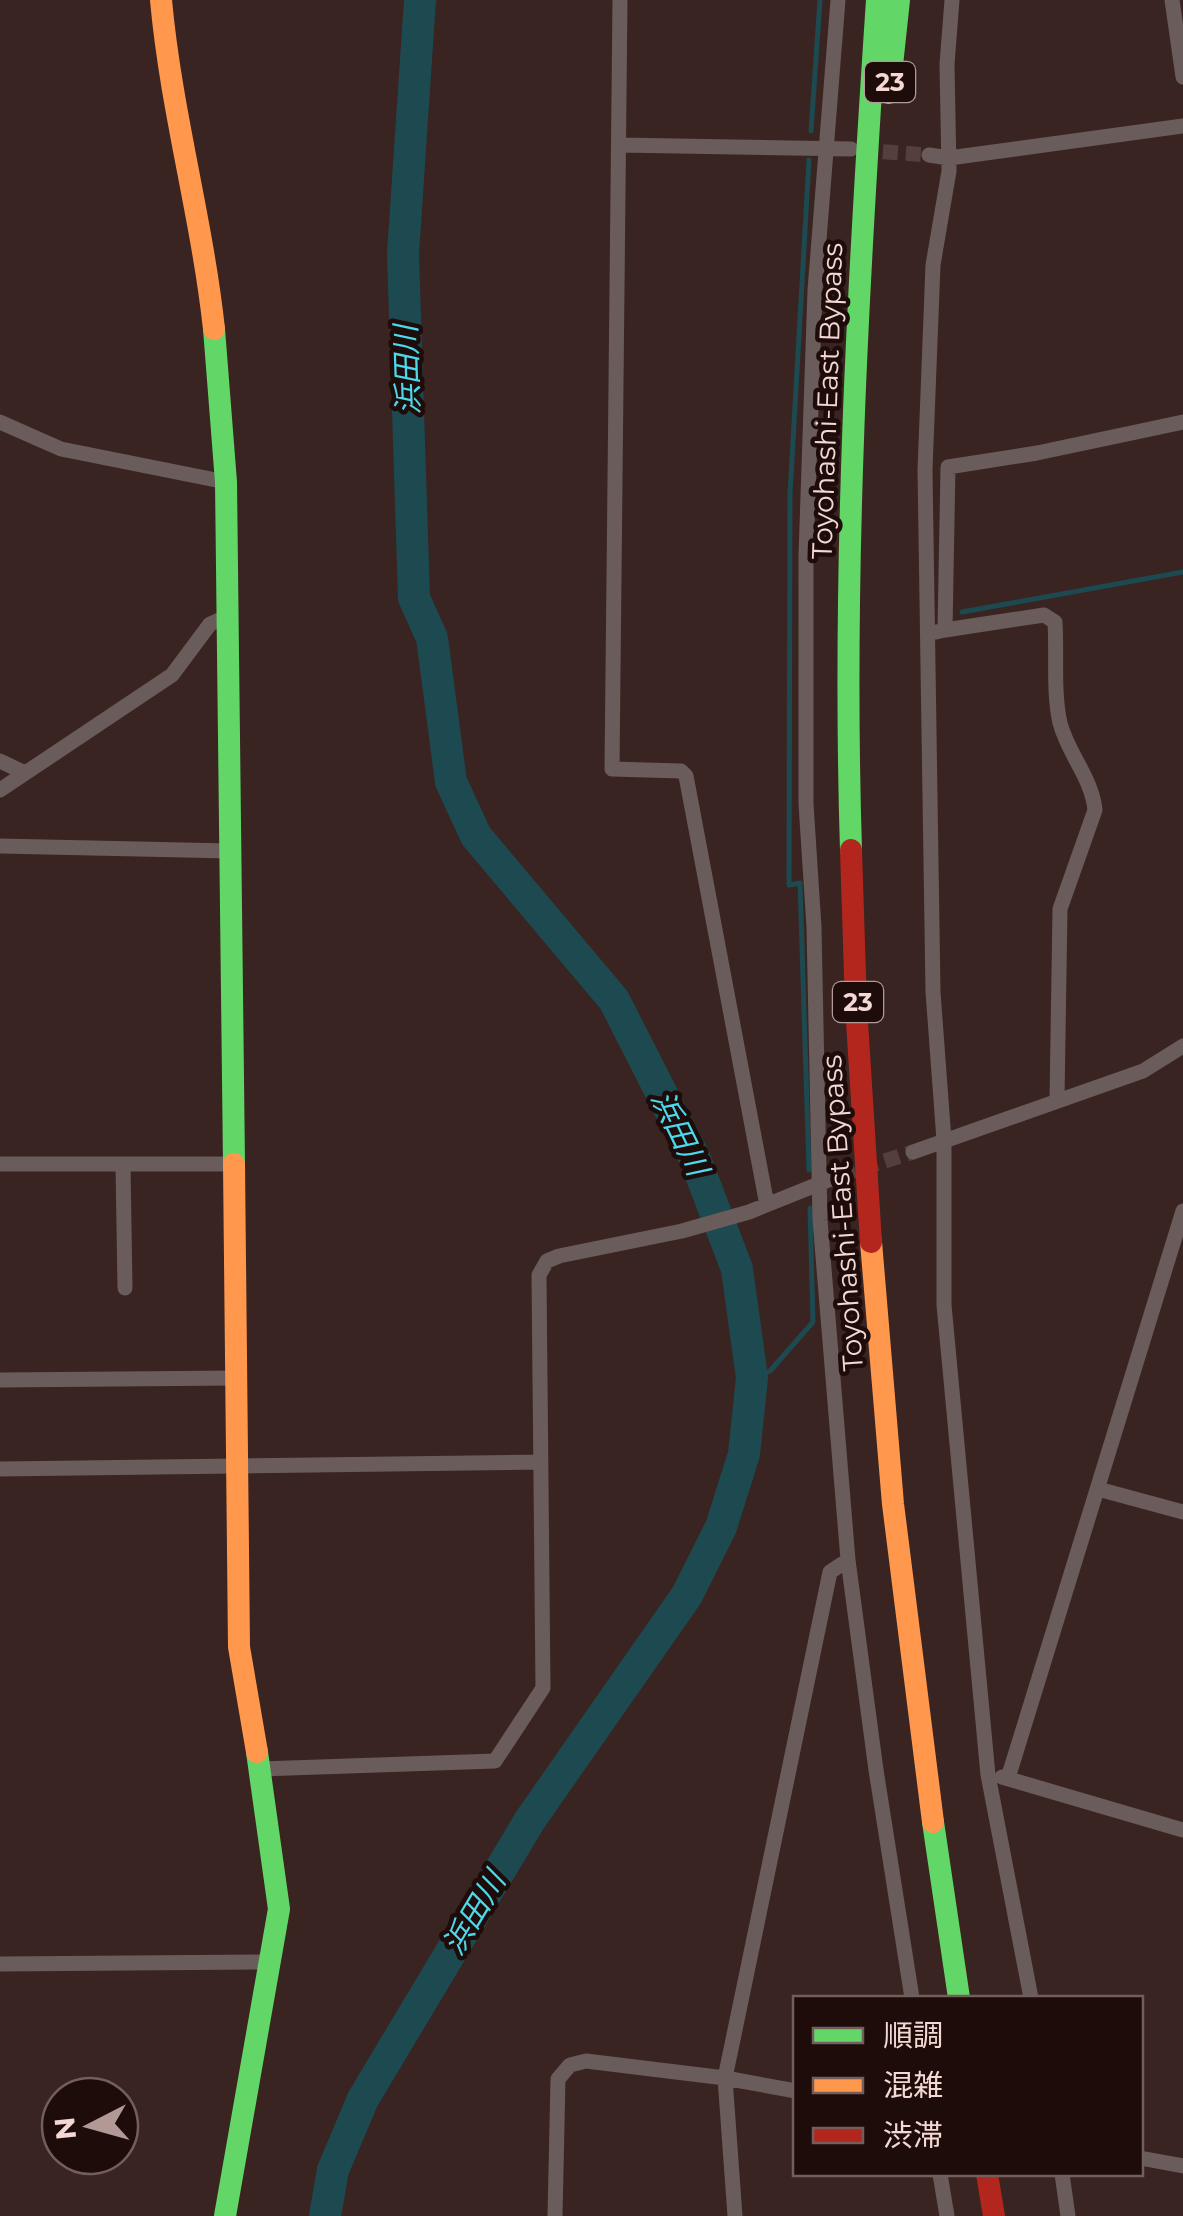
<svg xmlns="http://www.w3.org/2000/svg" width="1183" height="2216" viewBox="0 0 1183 2216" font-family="Montserrat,'Noto Sans JP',sans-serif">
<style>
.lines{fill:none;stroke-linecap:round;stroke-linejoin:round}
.stream{stroke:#1d4950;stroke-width:5}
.river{stroke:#1d4950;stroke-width:32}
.street-tunnel{stroke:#553f3c;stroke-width:15;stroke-dasharray:15 8;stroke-linecap:butt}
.street{stroke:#695c5b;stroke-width:15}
.fast{stroke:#63d668;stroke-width:22}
.slow{stroke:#ff974d;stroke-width:22}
.jam{stroke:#b3261e;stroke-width:22}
.labels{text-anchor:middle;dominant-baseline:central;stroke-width:9;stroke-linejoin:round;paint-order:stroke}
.shield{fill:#1e0c0a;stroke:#b39b97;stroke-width:2.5}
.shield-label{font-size:25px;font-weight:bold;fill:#f3d8d4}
.street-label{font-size:28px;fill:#f3d8d4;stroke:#1e0c0a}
.water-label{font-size:30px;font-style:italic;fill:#4ad9ed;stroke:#1e0c0a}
</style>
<rect width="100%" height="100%" fill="#392421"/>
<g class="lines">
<path class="stream" d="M811 131 820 0
M962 612 1183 572
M809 1170 800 883 789 885 790 494 809 160
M752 1378 770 1371 813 1322 810 1208"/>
<path class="river" d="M325 2216 333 2170 363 2099 530 1820 687 1595 721 1527 744 1454 752 1378 737 1269 695 1159 614 1000 476 836 451 782 432 638 414 598 403 254 420 0"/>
<path class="street-tunnel" d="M860 150 929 155
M841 1175 913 1152"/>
<path class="street" d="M620 0 612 769 681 771 686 776 767 1205
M838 0 815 290 806 555V804L814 927 820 1220 848 1560 876 1770 912 1998
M952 0 947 64 949 171 933 265 925 470 933 992 944 1140V1305L988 1775 1031 1998
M1172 0 1183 77
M619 145 851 149
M929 155 949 158 1183 126
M0 422 61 449 226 482
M945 630 1044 615 1055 622C1057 654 1053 692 1060 723 1068 754 1092 778 1095 810L1060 909 1057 1100
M936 632 945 630 948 467 1037 453 1183 422
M0 761 25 773
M0 790 172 675 210 624 226 617
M0 846 230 851
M913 1152 1143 1071 1183 1046
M0 1164H234
M123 1164 125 1288
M0 1380 236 1378
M0 1469 539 1462
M1098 1489 1183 1512
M260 1769 495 1761 543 1688 539 1275 547 1261 559 1256 682 1231 749 1212 841 1175
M1002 1777 1183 1830
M1008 1778 1183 1211
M0 1964 270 1962
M1140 2158 1183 2166
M940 2174 947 2216
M1062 2174 1068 2216
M555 2216 558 2079 570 2065 586 2061 725 2078 796 2091
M735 2216 725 2078 830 1572 848 1560"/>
<path class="fast" d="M889 93 899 0
M214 329 226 482 234 1164
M851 850C842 567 858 283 877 0
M933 1822 959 1998
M225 2216 279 1909 257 1752"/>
<path class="slow" d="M161 0C171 111 202 218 214 329
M234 1164 239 1647 257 1752
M871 1242 893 1504 933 1822"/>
<path class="jam" d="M851 850 856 1006 871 1242
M987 2174 994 2216"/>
</g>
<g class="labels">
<g class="shield">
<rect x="865" y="62" width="50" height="40" rx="8"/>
<rect x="833" y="982" width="50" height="40" rx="8"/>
</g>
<g class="shield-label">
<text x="890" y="82">23</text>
<text x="858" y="1002">23</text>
</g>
<g class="street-label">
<text transform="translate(827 401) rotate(-88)">Toyohashi-East Bypass</text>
<text transform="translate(842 1213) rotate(-94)">Toyohashi-East Bypass</text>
</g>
<g class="water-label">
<text transform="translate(407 370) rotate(-92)">浜田川</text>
<text transform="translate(680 1133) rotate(64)">浜田川</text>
<text transform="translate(474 1913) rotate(-59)">浜田川</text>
</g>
</g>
<rect x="793" y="1996" width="350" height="180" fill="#1e0c0a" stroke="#735e5b" stroke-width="2.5"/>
<rect x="813" y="2028" width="50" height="15" fill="#63d668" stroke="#735e5b" stroke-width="2.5"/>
<text x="883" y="2046" font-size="30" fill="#f3d8d4">順調</text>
<rect x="813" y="2078" width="50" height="15" fill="#ff974d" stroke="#735e5b" stroke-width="2.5"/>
<text x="883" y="2096" font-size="30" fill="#f3d8d4">混雑</text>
<rect x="813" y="2128" width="50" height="15" fill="#b3261e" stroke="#735e5b" stroke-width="2.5"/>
<text x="883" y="2146" font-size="30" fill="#f3d8d4">渋滞</text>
<g transform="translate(90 2126) rotate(264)"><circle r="48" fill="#1e0c0a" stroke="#735e5b" stroke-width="2.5"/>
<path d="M0-8L18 38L0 25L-18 38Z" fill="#b29995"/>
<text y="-15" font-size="28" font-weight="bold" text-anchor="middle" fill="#f3d8d4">N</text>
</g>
</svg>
